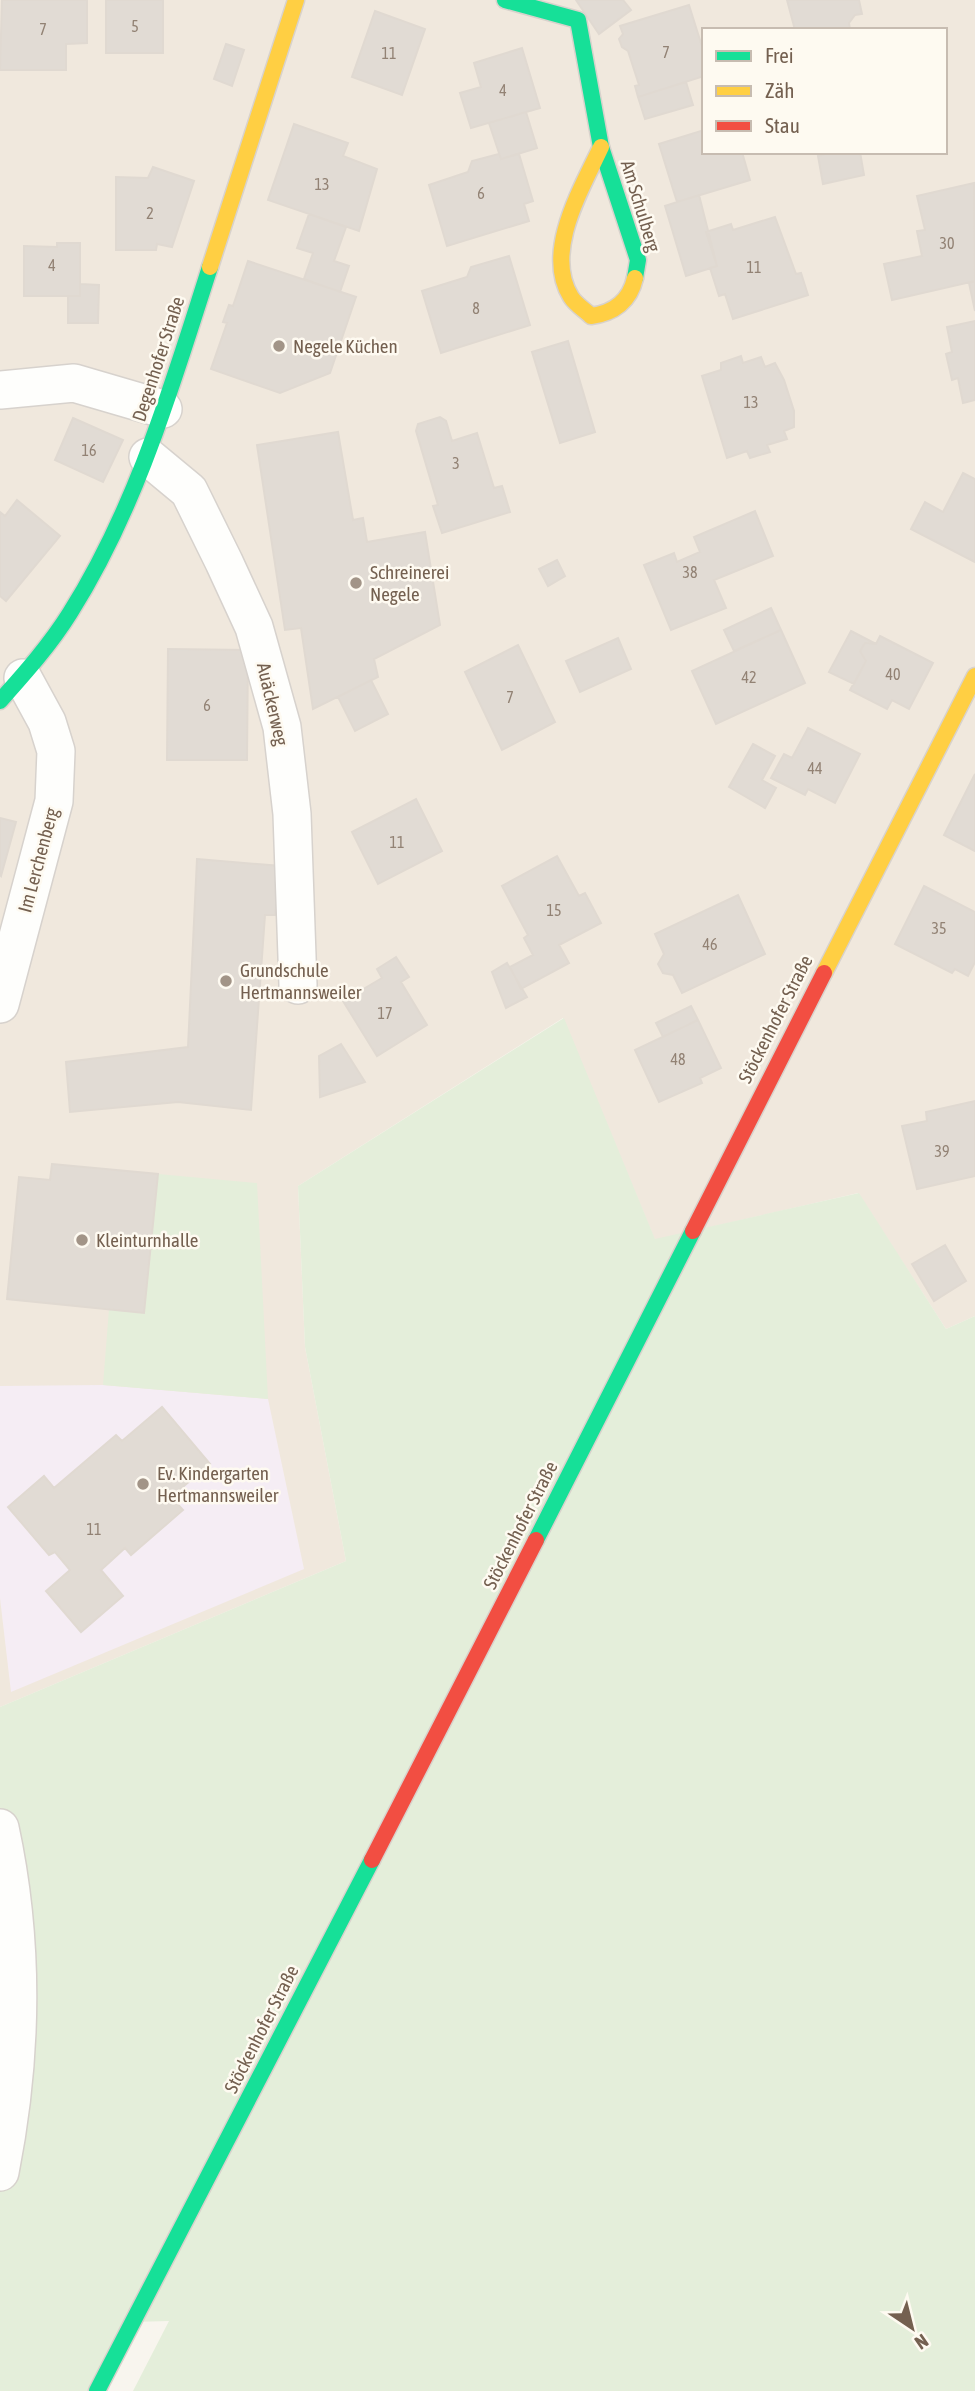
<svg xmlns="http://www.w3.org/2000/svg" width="975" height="2391" viewBox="0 0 975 2391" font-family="'Asap Condensed',sans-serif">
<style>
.residential{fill:#f0e8dd;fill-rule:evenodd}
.education{fill:#f5edf4}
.green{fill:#e4eeda}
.building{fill:#e1dbd4;stroke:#e0d9d1;stroke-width:2}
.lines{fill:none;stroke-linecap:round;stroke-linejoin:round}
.street-casing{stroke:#d7d2cd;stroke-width:40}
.fast-casing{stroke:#d8d2cc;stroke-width:19}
.slow-casing{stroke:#d8d2cc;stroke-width:19}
.jam-casing{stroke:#d8d2cc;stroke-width:19}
.street{stroke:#fefefc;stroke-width:37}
.fast{stroke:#16e098;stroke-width:16}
.slow{stroke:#ffcf43;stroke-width:16}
.jam{stroke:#f24e42;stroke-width:16}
.poi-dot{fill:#a29487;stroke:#fefaf1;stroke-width:2.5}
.labels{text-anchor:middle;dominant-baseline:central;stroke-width:5;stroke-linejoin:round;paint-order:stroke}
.number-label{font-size:16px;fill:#928274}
.street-label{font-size:19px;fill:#746050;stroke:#fefaf1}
.poi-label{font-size:19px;fill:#746050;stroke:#fefaf1;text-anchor:start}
</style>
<rect width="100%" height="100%" fill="#f8f5ee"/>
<path class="residential" d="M0 0H975V1316L946 1329 858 1193 655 1240 563 1018 298 1186 305 1347 346 1561 0 1707ZM704 30H945V152H704Z"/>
<path class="education" d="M103 1385 268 1399 304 1569 11 1692 0 1598V1386Z"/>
<path class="green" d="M564 1018 655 1239 859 1193 946 1329 975 1316V2391H133L169 2321 133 2322 97 2391H0V1707L346 1561 305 1347 298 1186Z
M158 1174 257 1183 268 1399 103 1385 109 1309Z"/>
<path class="building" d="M2 0H87V43L66 44V70H0Z
M106 0H163V53H106Z
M576 0H623L631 10 599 34Z
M787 0H859L862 14 855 15 849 23 850 30H795Z
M689 5 704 53V76L638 97 635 86 639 85 628 51 622 47 619 39 623 34 620 26Z
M375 11 425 29 402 95 352 77Z
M226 44 244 50 232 86 214 79Z
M522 48 540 108 471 128 460 93 481 87 474 63Z
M686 82 693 105 645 119 638 97Z
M526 112 537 148 501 159 489 123Z
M294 124 348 143 343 156 377 169 359 231 268 200Z
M704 130V152H742L750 180 677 202 659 144Z
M833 152H860L864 175 823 184 818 156Z
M499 154 501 159 519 154 533 201 524 204 529 221 447 246 429 185 468 172 472 161Z
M153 167 194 181 172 247 157 244 156 250H116V177L148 178Z
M974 183 975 281 892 300 884 264 922 256 917 231 925 230 917 196Z
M699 195 717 266 686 276 665 206Z
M309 214 346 227 334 261 349 266 340 292 304 279 313 253 297 248Z
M775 217 796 274 801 273 808 295 733 319 725 294 719 296 710 268 717 266 706 232 731 224 733 230Z
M57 243H80V296H24V246L57 247Z
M509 256 530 325 441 353 422 291 467 277 471 267Z
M248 261 356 297 330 373 280 393 211 369 227 323 223 322 229 305 233 306Z
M975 281V311L969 283Z
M80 284 99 285 98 323H68V296H80Z
M975 321V400L963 403 958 378 952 380 946 354 952 352 947 327Z
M568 341 595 432 560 443 532 352Z
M741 356 743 363 761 357 765 367 775 363 784 380 794 411V427L784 431 787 439 767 445 770 452 750 458 747 451 727 458 702 376 721 370V363Z
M440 417 446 421 452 441 477 433 494 488 502 486 510 512 442 533 433 506 438 505 416 431 418 424Z
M73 418 123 440 103 482 55 460Z
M338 432 353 520 363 518 367 542 425 532 440 625 374 659 378 677 313 709 301 628 285 630 257 445Z
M963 473 975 479V562L911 529 925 502 943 512Z
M17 500 60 536 6 601 0 596V512L5 516Z
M755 511 773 556 714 580 726 608 671 630 644 565 674 553 677 562 700 552 694 537Z
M557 560 565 576 548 586 539 569Z
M771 608 781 630 734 651 724 630Z
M781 630 805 683 716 724 692 671Z
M851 631 876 644 865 643 860 651 866 661 854 684 829 672Z
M880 636 933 663 909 709 892 700 887 709 850 690 866 661 860 651 865 643 876 644Z
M618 638 631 669 580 692 566 661Z
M518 645 555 722 502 750 465 672Z
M168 649 248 650 247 760H167Z
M371 680 388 714 355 731 338 697Z
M808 728 860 754 835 803 808 789 805 795 771 778 784 754 792 758Z
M753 744 775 756 762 780 776 788 765 808 729 787Z
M975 774V851L944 835Z
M416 799 442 851 378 884 352 832Z
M0 818 16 822 1 876 0 875Z
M557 856 579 896 585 893 601 923 559 945 569 963 521 989 510 967 533 955 524 938 528 935 502 886Z
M197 859 281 866 275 915H265L251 1110 178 1102 70 1112 66 1062 188 1047Z
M924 886 975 912V962L968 976 955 969 952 973 895 944Z
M738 895 765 954 682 993 673 975 663 973 658 964 664 954 655 934Z
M396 957 409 977 401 982 427 1025 377 1056 343 1001 382 978 377 969Z
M507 963 527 997 506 1008 492 972Z
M691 1006 698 1020 663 1037 656 1023Z
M698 1020 721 1068 700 1078 702 1083 659 1102 635 1050Z
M341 1044 365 1082 320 1097 319 1056Z
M975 1101V1176L917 1189 902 1126 927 1121 926 1112Z
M52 1164 158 1174 144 1313 7 1299 19 1177 50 1180Z
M945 1245 966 1281 934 1301 912 1264Z
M162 1407 210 1464 171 1497 183 1510 131 1555 125 1548 101 1570 123 1596 81 1632 46 1591 70 1570 55 1552 49 1555 8 1507 44 1476 54 1488 116 1435 122 1441Z"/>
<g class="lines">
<defs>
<path id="street" d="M0 390 74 383 163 409
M148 457 189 491 224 562 254 627 282 727 292 814 298 985
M0 1004 54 801 56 751 47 722 23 678
M0 1828C25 1944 23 2056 0 2172"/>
<path id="fast" d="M505 0 578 20 601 147 638 260 635 278
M0 701C25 673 50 645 70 613 137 507 172 385 210 267
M536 1540 693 1231
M97 2391 372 1860"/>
<path id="slow" d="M601 147C582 188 543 252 571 297 576 305 585 310 591 316 614 313 630 301 635 278
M210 267 296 0
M824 973 975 676"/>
<path id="jam" d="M693 1231 824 973
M372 1860 536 1540"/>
</defs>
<use href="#street" class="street-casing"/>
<use href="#fast" class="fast-casing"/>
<use href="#slow" class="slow-casing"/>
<use href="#jam" class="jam-casing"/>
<use href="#street" class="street"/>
<use href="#fast" class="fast"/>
<use href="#slow" class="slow"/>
<use href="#jam" class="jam"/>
</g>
<g class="poi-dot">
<circle cx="279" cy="346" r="7"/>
<circle cx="356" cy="583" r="7"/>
<circle cx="226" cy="981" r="7"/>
<circle cx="82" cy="1240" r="7"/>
<circle cx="143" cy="1484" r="7"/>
</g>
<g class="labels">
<g class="number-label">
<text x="135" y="26">5</text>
<text x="43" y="29">7</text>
<text x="666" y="52">7</text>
<text x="389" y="53">11</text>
<text x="503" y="90">4</text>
<text x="322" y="184">13</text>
<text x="481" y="193">6</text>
<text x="150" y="213">2</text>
<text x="947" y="243">30</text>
<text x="52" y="265">4</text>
<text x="754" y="267">11</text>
<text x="476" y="308">8</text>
<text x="751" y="402">13</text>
<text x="89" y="450">16</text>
<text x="456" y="463">3</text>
<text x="690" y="572">38</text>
<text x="893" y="674">40</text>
<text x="749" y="677">42</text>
<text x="510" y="697">7</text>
<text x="207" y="705">6</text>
<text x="815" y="768">44</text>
<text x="397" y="842">11</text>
<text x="554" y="910">15</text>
<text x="939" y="928">35</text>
<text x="710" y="944">46</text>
<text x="385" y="1013">17</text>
<text x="678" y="1059">48</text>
<text x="942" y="1151">39</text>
<text x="94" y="1529">11</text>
</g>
<g class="street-label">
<text transform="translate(641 206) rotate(73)">Am Schulberg</text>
<text transform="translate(158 359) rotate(-72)">Degenhofer Straße</text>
<text transform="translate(273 704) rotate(77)">Auäckerweg</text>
<text transform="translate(38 860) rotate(-75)">Im Lerchenberg</text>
<text transform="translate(775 1019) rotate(-63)">Stöckenhofer Straße</text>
<text transform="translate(520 1525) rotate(-63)">Stöckenhofer Straße</text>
<text transform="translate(261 2029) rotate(-63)">Stöckenhofer Straße</text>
</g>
<g class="poi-label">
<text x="293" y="346">Negele Küchen</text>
<text x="370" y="572">Schreinerei<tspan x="370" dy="22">Negele</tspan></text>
<text x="240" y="970">Grundschule<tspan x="240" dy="22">Hertmannsweiler</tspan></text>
<text x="96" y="1240">Kleinturnhalle</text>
<text x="157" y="1473">Ev. Kindergarten<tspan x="157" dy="22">Hertmannsweiler</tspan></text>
</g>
</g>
<rect x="702" y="28" width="245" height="126" fill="#fefaf1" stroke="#c7bcb1" stroke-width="2"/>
<rect x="716" y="51" width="35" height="10" fill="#16e098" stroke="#c7bcb1" stroke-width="2"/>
<text x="765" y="63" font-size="21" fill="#746050">Frei</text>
<rect x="716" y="86" width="35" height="10" fill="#ffcf43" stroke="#c7bcb1" stroke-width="2"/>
<text x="765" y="98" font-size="21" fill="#746050">Zäh</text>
<rect x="716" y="121" width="35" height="10" fill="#f24e42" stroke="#c7bcb1" stroke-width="2"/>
<text x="765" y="133" font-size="21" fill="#746050">Stau</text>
<g transform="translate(912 2328) rotate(145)" stroke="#fefaf1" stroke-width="5" paint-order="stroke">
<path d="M0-5L12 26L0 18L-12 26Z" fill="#746050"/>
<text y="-10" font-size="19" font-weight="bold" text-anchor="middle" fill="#746050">N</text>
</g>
</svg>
